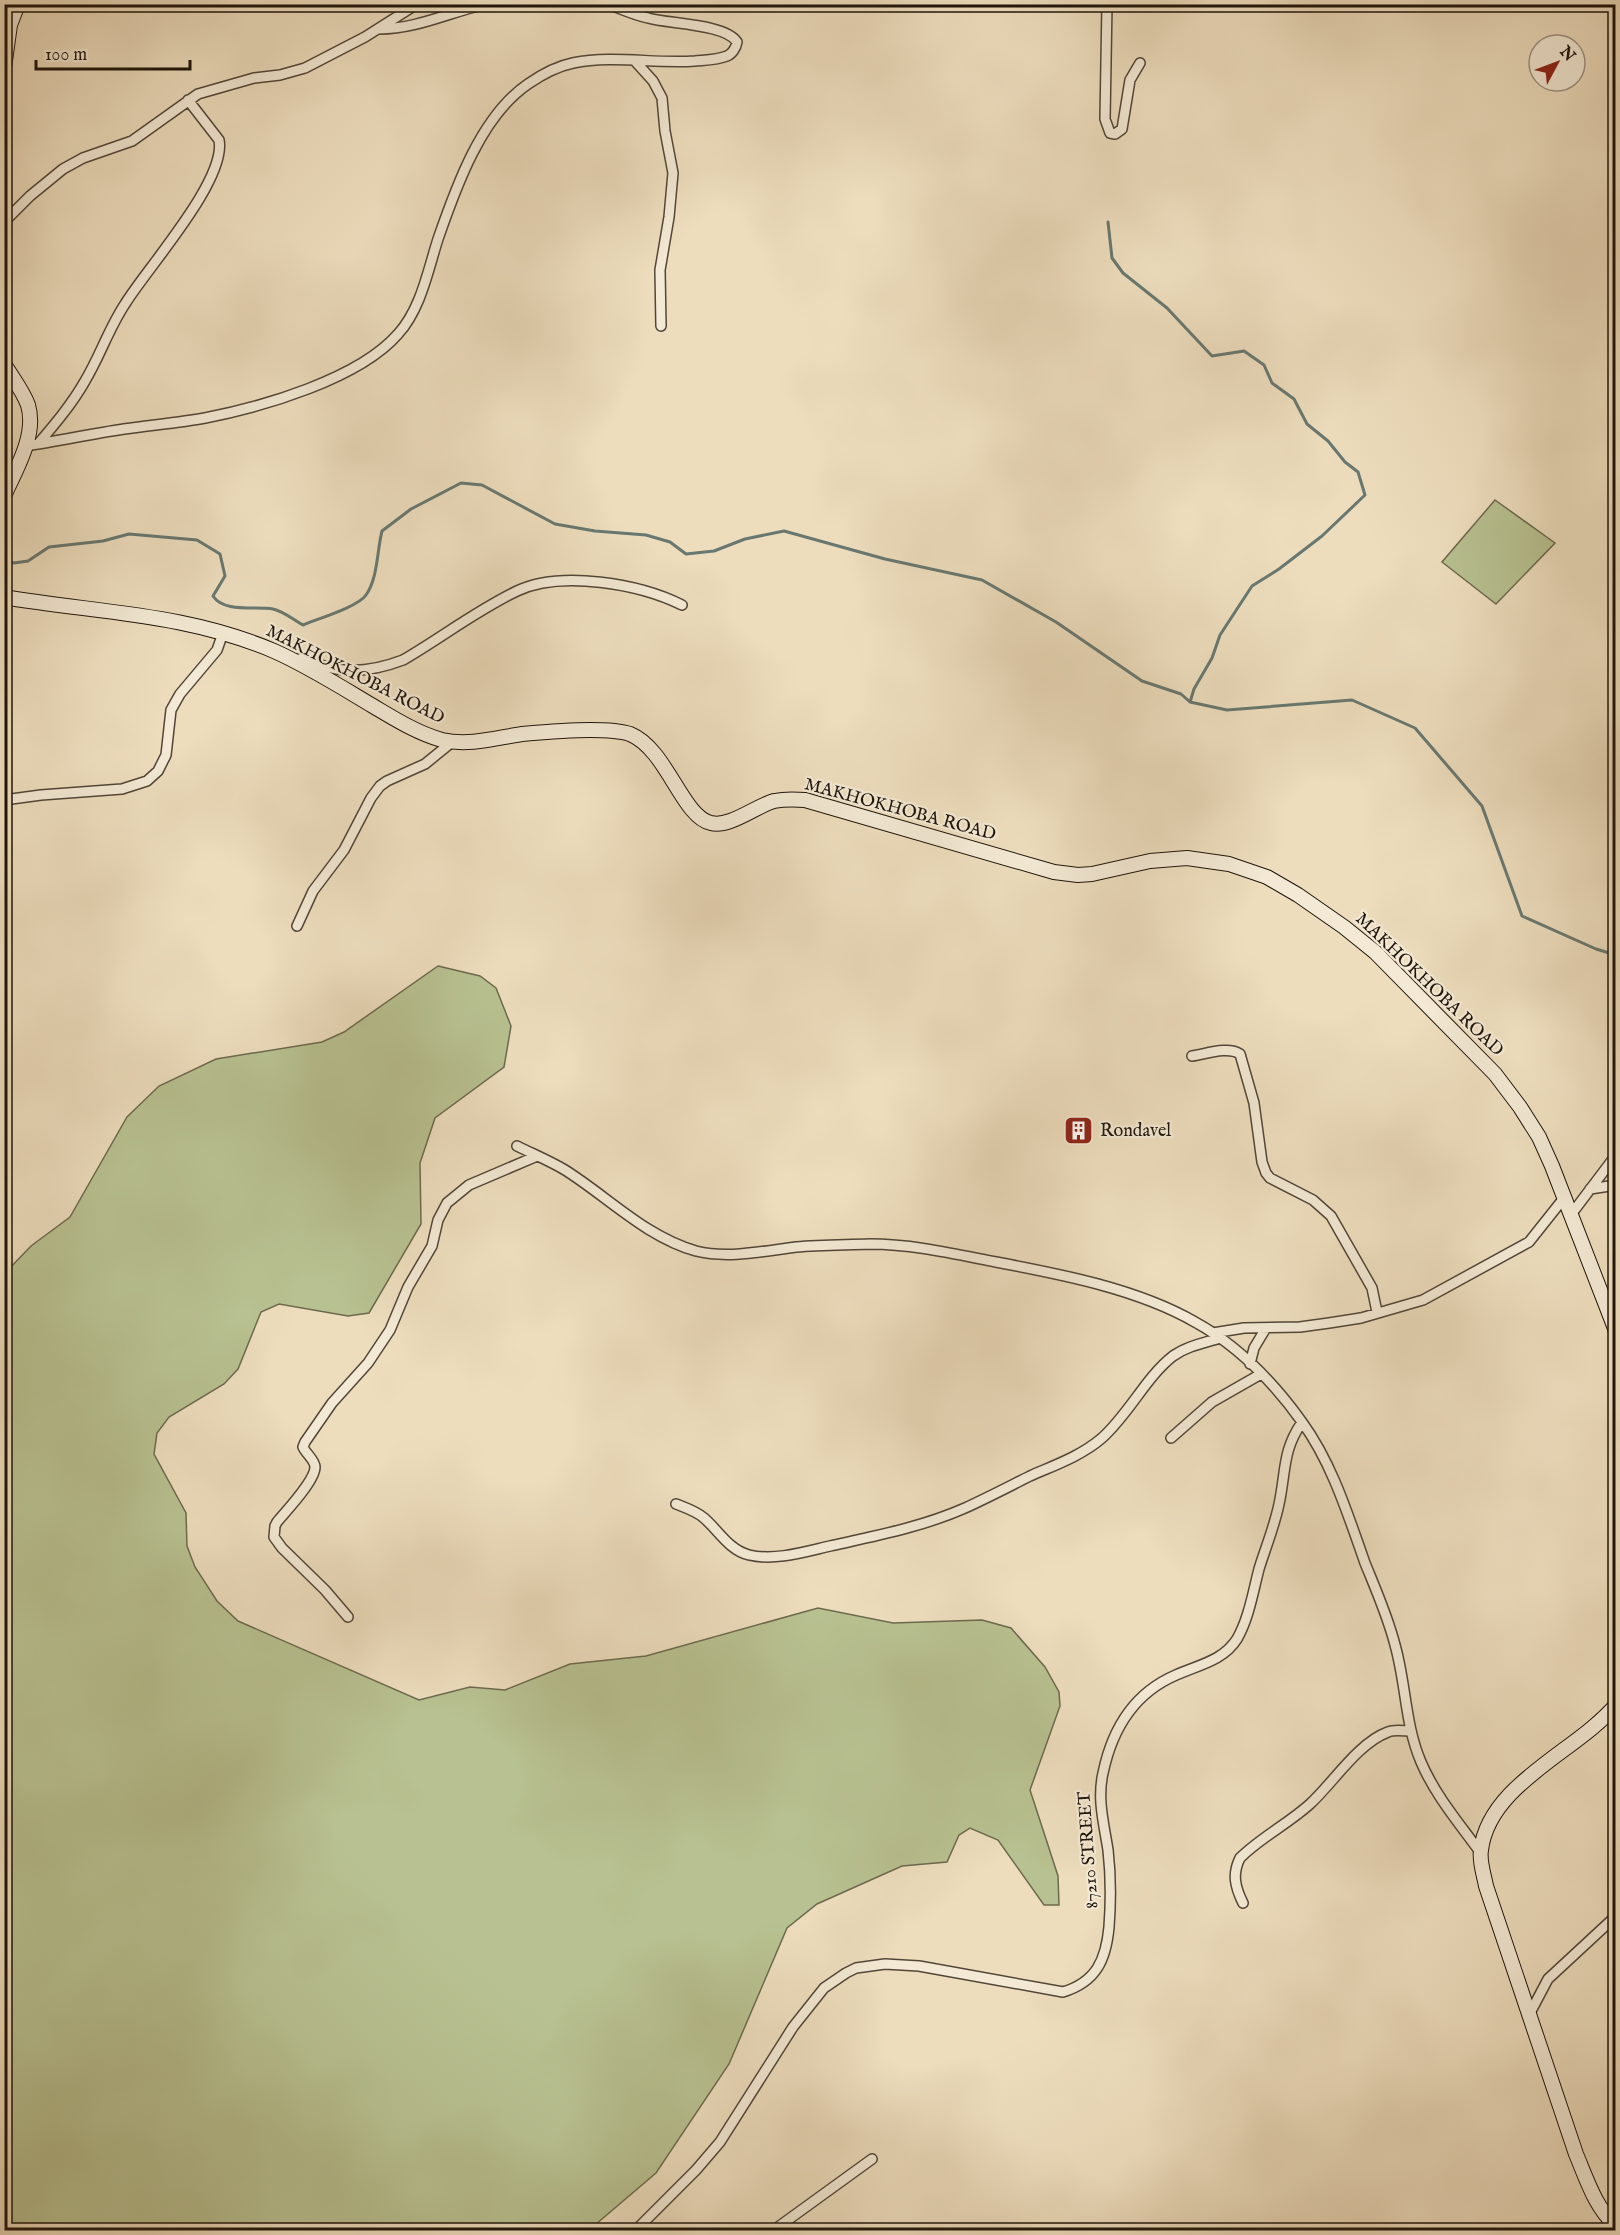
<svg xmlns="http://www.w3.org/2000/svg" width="1620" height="2235" viewBox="0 0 1620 2235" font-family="'IM FELL English',serif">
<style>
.green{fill:#b8c191;stroke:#6c6a4e;stroke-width:1.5}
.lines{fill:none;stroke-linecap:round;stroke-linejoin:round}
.stream{stroke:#687870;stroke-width:3}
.street-casing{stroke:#524638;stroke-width:12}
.secondary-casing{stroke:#1f140b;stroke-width:16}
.street{stroke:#f3e9d4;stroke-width:9}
.secondary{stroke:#f3e9d4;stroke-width:14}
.labels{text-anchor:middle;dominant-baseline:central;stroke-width:4.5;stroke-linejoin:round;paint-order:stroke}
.street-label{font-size:18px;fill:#1f140b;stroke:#f3e9d4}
.poi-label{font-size:18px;fill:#1f140b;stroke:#f3e9d4;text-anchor:start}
</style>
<rect width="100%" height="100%" fill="#edddbd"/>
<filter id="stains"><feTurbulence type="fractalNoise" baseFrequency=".00333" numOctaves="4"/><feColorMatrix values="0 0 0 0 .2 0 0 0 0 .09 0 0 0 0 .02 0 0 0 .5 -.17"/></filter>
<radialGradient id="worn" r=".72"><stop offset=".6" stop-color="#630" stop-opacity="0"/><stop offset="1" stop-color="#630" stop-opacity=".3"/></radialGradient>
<path class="green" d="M1495 500 1555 543 1496 604 1442 562Z
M438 966 480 976 496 988 511 1026 504 1067 435 1118 420 1163 421 1224 369 1313 348 1316 279 1304 261 1312 238 1369 224 1384 169 1417 157 1433 154 1454 186 1513 187 1546 195 1567 217 1601 238 1621 419 1700 470 1687 505 1690 570 1664 646 1656 818 1608 893 1623 982 1620 1011 1628 1045 1667 1059 1692 1060 1706 1030 1790 1058 1876 1059 1905H1044L998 1840 970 1828 959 1835 947 1862 902 1866 817 1904 787 1928 729 2064 656 2173 589 2230H5V1273L31 1246 70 1217 127 1117 159 1086 216 1059 322 1042 344 1032Z"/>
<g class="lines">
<path class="stream" d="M1108 222 1112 258 1123 273 1167 308 1212 356 1244 351 1264 365 1272 383 1294 399 1307 424 1328 441 1345 462 1358 472 1365 495 1322 536 1279 569 1252 586 1220 635 1212 658 1194 689 1190 702
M4 560 14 563 28 561 49 547 103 541 129 534 197 540 220 554 225 576 213 596C224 613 255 606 273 609 283 611 294 620 303 625 317 619 358 607 366 595 378 578 377 550 382 531L411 509 461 483 482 485 555 524 595 531 646 535 670 542 686 554 714 551 745 539 784 531 885 559 982 580 1056 622 1142 681 1181 694 1190 702 1227 710 1352 700 1415 728 1482 806 1522 916 1596 949 1616 955"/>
<defs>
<path id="street" d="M1107 4 1105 119 1110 133 1115 134 1122 129 1130 80 1140 63
M379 29C417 29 450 12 486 4
M634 60 653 81 662 98 665 131 673 173 669 217 660 270 661 326
M4 222 30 196 63 169 83 158 132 141 198 94 254 78 280 75 305 68 365 37 417 4
M38 444C55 424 72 404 85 381 100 356 109 328 125 304 147 268 227 180 219 140L188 100
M25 446C58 441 91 434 124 429 150 425 178 423 205 418 262 407 359 379 398 334 421 309 428 270 438 239 456 187 481 116 528 84 541 75 558 66 573 63 613 55 655 64 695 61 705 60 717 60 727 56 732 54 736 48 737 42 726 24 669 24 648 18 634 15 621 9 608 4
M299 659C312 661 324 667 336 669 359 673 382 668 403 660 441 638 477 610 517 591 561 570 640 584 682 605
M4 800 41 795 122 789 147 781 158 771 166 755 171 710 180 694 217 650 223 633
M297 926 313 891 344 850 371 798 380 786 387 781 425 764 452 742
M1192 1056C1206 1054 1228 1046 1240 1054L1254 1103 1262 1162 1266 1173 1270 1178 1313 1200 1331 1216 1372 1288 1377 1312
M517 1146C533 1154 550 1161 565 1170 608 1197 646 1237 696 1251 728 1259 764 1251 796 1247 821 1245 845 1245 870 1244 912 1244 955 1254 996 1262 1060 1274 1138 1289 1195 1322 1237 1345 1274 1383 1302 1422 1332 1463 1348 1515 1365 1563 1376 1590 1388 1617 1395 1645 1406 1683 1405 1725 1421 1762 1435 1795 1459 1823 1480 1852
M1590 1189 1616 1185
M1570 1216 1616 1155
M1213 1333 1244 1328 1300 1327 1329 1323 1361 1318 1423 1300 1529 1242 1564 1198
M1250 1364 1254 1348 1266 1328
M1171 1438 1212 1402 1261 1374
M676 1504C686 1508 696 1511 704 1518 719 1531 729 1550 749 1555 775 1561 804 1552 830 1546 875 1536 922 1527 965 1508 987 1498 1008 1487 1030 1476 1055 1465 1081 1456 1102 1438 1129 1414 1146 1377 1173 1356 1187 1346 1204 1343 1220 1338
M348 1617 325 1590 282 1548 274 1537 275 1526 277 1522C286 1511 315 1481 315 1467 315 1460 306 1454 303 1447L305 1442 332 1403 368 1363 390 1330 408 1287 432 1246 438 1220 447 1203 469 1185 537 1156
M1243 1903C1235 1887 1232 1874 1240 1858 1261 1837 1288 1824 1310 1804 1333 1783 1358 1743 1388 1732 1394 1729 1404 1731 1411 1731
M1529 2015 1548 1979 1616 1916
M636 2230 696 2170 720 2142 793 2027 824 1988 846 1973 856 1968 885 1964 919 1966 1063 1992C1096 1982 1106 1960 1109 1927 1111 1901 1111 1876 1108 1850 1104 1824 1097 1799 1103 1773 1112 1730 1134 1693 1176 1675 1198 1665 1223 1661 1237 1639 1249 1618 1253 1592 1259 1569 1266 1546 1276 1523 1280 1499 1286 1468 1283 1450 1302 1422
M774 2230 872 2159"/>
<path id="secondary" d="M4 68 10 25 18 4
M4 364C12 377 23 391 28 405 37 435 16 469 4 496
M4 597C98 613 185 613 274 651 308 666 341 687 373 706 395 719 417 733 442 740 469 746 496 738 522 734 545 732 568 730 590 730 603 730 618 730 630 734 667 749 682 817 711 823 729 828 756 806 774 801 784 799 794 799 805 800L1054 872 1078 875 1092 874 1150 861 1187 858 1229 864 1267 877 1298 895 1344 927 1375 952 1495 1074 1520 1107 1539 1137 1552 1166 1616 1331
M1616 1705C1576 1752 1489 1784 1481 1850 1479 1861 1484 1875 1486 1886L1576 2154C1587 2180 1595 2207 1616 2226"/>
</defs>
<use href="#street" class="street-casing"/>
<use href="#secondary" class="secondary-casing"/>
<use href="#street" class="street"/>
<use href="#secondary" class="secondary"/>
</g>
<defs>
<symbol id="building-square" viewBox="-11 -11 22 22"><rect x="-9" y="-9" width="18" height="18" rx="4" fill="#8f2418" stroke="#f3e9d4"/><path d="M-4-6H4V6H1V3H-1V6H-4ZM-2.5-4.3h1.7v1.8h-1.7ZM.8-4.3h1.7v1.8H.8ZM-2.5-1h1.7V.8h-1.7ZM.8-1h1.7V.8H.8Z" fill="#fff"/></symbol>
</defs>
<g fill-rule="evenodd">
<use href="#building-square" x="1062" y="1114" width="33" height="33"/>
</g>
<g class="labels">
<g class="street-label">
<text transform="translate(355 675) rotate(27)">MAKHOKHOBA ROAD</text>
<text transform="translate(900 810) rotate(15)">MAKHOKHOBA ROAD</text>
<text transform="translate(1429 985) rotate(44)">MAKHOKHOBA ROAD</text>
<text transform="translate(1089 1850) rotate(-94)">87210 STREET</text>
</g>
<g class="poi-label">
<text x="1100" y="1131">Rondavel</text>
</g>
</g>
<rect width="1620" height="2235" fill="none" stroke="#edddbd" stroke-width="24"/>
<rect x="6" y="6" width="1608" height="2223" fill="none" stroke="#1f140b" stroke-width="3"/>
<rect x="12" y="12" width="1596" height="2211" fill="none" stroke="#1f140b" stroke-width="1.5"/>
<g transform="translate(1557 63) rotate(49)"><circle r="28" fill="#f3e9d4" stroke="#9e9484" stroke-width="1.5"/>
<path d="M0-4.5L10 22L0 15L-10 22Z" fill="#8f2418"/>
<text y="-9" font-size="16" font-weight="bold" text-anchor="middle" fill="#1f140b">N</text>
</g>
<path d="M36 60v9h154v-9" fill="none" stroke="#1f140b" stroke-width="3"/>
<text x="45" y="60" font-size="18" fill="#1f140b" stroke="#f3e9d4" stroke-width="4.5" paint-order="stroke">100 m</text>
<rect width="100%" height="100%" filter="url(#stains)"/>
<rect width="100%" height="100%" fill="url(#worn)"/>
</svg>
